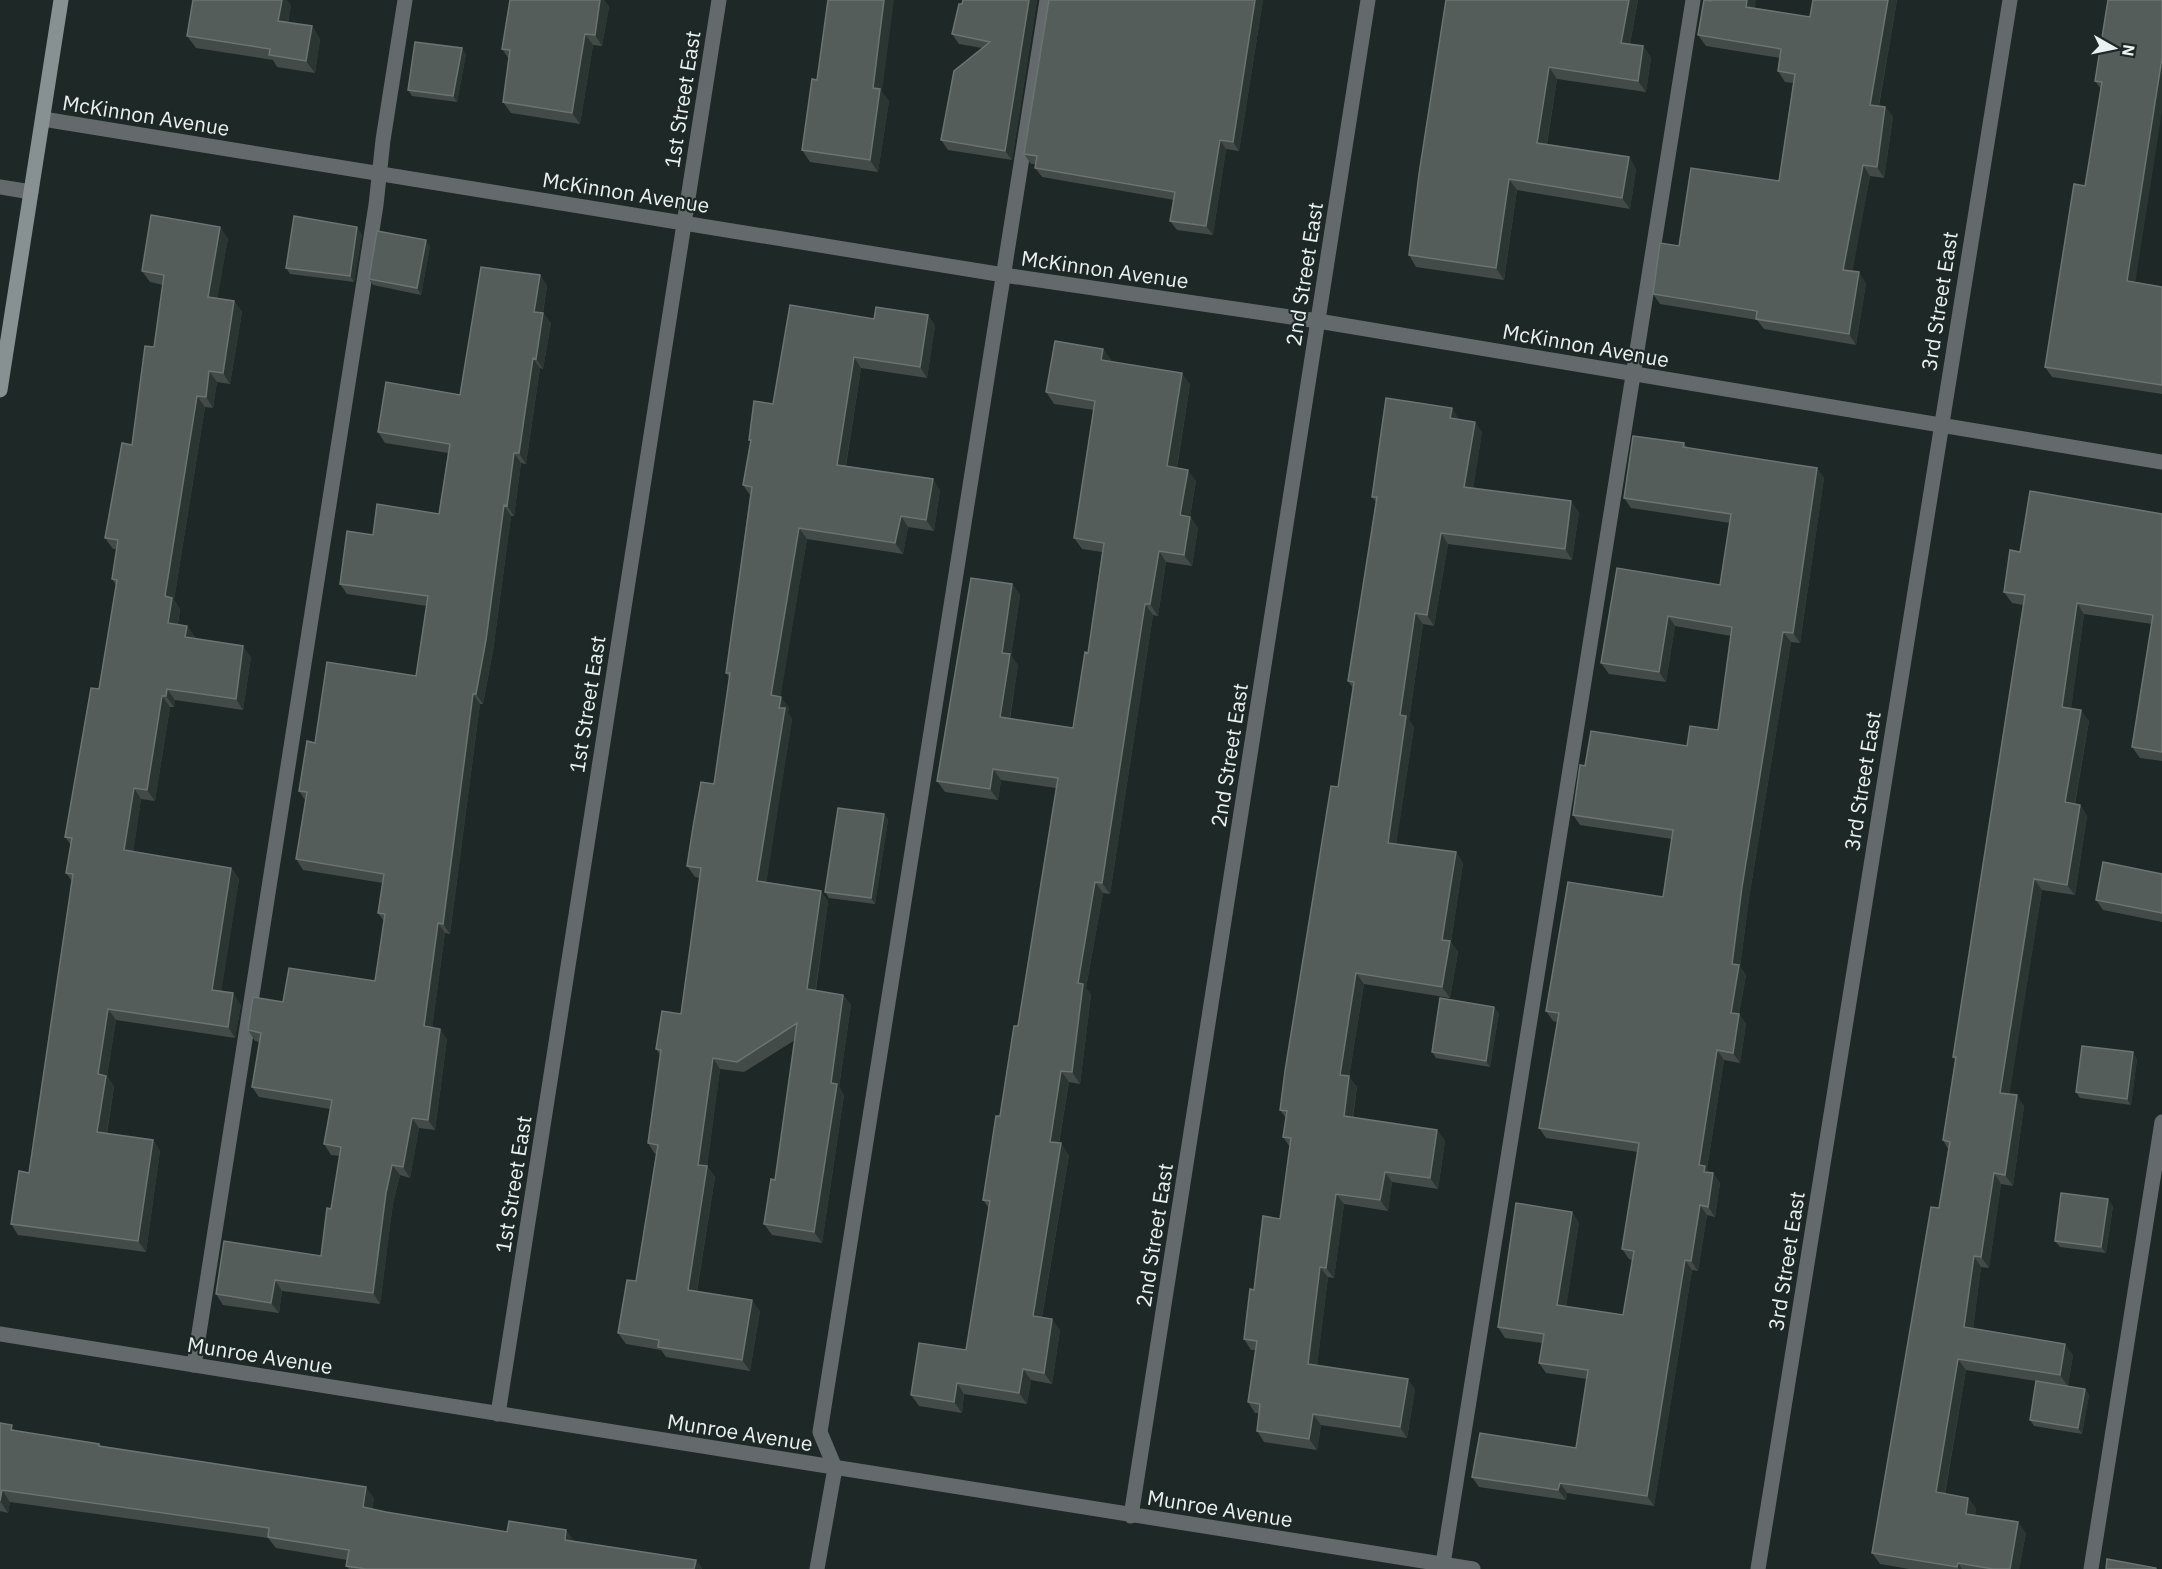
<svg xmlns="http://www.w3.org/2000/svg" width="2162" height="1569" viewBox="0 0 2162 1569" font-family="'IBM Plex Sans',sans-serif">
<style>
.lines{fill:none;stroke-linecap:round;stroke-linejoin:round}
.service{stroke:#646a6b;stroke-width:15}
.minor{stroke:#646a6b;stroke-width:15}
.secondary{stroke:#889192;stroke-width:15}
.wall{fill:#424b47}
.shaded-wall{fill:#2b3632}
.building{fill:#545d59;stroke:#6b7471;stroke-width:1.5}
.labels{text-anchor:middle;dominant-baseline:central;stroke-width:4.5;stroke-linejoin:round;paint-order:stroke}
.street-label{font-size:21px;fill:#eaf1f0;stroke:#1d2827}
</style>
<rect width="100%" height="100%" fill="#1d2827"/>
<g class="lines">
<path class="service" d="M0 187 31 192
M194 1365 376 205 383 140 405 0
M835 1468 820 1432 1047 0
M1443 1564 1693 0
M2091 1569 2162 1122"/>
<path class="minor" d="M43 119 1004 275 1318 321 2162 462
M0 1334 1473 1569
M498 1414 719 0
M1131 1516 1368 0
M817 1569 835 1468
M1758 1569 2010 0"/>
<path class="secondary" d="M0 390 61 0"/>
</g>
<path class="wall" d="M510 0H604L609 7 602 46 593 45 580 124 511 113 503 102 509 59 502 49Z
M963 0H1037L1012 160 948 150 941 140 982 48 959 44 952 34Z
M1263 0 1239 151 1226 149 1213 235 1177 230 1170 221 1174 200 1042 177 1035 168 1036 164H1031L1024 154Z
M1446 0H1638L1630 44 1643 46 1651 58 1646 92 1557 79 1547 144 1629 157 1636 169 1630 209 1517 190 1504 280 1416 267 1409 255Z
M1897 0 1879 106 1885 107 1893 117 1884 178 1870 176 1852 271 1866 283 1856 345 1764 329 1757 320 1660 304 1653 294 1679 246 1779 181 1793 83 1785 82 1778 71 1780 58 1706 46 1698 35 1755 8 1810 17Z
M2108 0 2135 282 2162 287V394L2052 377 2045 367 2085 186 2101 89 2095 81Z
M291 5 288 23 312 26 320 39 315 73 277 67 273 60 196 48 187 36Z
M466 54 457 102 412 96 408 90Z
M817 80 882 92 889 101 878 172 810 162 802 150Z
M362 234 354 282 290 274 286 268Z
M228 238 217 298 234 301 242 312 230 384 217 382 213 408 205 407 174 600 180 609 178 624 187 626 195 637 194 638 251 657 243 710 175 700 174 707H170L155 801 141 799 133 852 231 868 239 879 221 991 241 1005 235 1038 116 1020 107 1076 114 1087 107 1134 153 1140 160 1151 146 1252 18 1235 11 1224 29 1173 72 881 66 873 71 845 65 837 99 689 116 585 112 579 117 549H113L105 538 132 445 154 347 163 285 150 282 142 271Z
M430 246 421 295 373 285 369 279Z
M540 275 547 286 543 313 551 323 543 369 540 368 526 464 521 463 514 516H511L493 651 483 704H480L450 934 445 933 432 1028 447 1039 435 1130 419 1128 410 1178 400 1175 393 1203 380 1304 282 1291 279 1313 223 1305 216 1294 321 1256 331 1209 340 1156 331 1155 324 1144 330 1109 259 1097 252 1087 260 1042 255 1041 248 1030 283 1002 375 981 384 921 378 913 383 883 303 870 296 859 305 800 299 791 315 743 416 676 427 606 347 594 340 584 373 535 439 514 448 453 385 443 378 432 460 395Z
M928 315 935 326 927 378 861 368 846 466 940 490 934 531 908 527 903 554 807 539 780 697 789 708 788 713 792 719 766 882 828 901 816 990 843 995 851 1005 839 1087 844 1095 822 1243 772 1235 764 1224 775 1180 795 1040 744 1072 720 1069 707 1166 715 1177 697 1291 760 1311 750 1371 666 1357 661 1350 626 1344 618 1333 636 1281 656 1154H655L648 1143 660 1055 656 1049 681 1014 700 878 695 877 687 866 714 784 730 678 726 673 750 495 743 485 751 443 749 440 773 404 874 319Z
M1103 349 1111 360 1110 362 1190 384 1177 468 1196 481 1190 517 1198 528 1192 566 1166 562 1158 616 1153 615 1110 894 1103 893 1086 988 1091 995 1080 1084 1069 1082 1059 1143 1069 1155 1042 1317 1060 1330 1052 1384 1031 1380 1027 1404 964 1394 962 1413 919 1406 911 1395 966 1350 989 1208 983 1200 1018 1026 1056 788 1001 780 998 800 945 792 937 781 1012 584 1020 595 1011 656 1018 665 1010 719 1073 728 1088 653 1102 552 1082 549 1074 538 1094 410 1054 404 1046 392Z
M1459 419 1482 432 1473 488 1579 512 1572 560 1448 544 1434 626 1423 624 1409 720 1414 727 1396 844 1456 852 1463 863 1451 942 1458 952 1450 998 1364 984 1349 1077 1357 1087 1353 1118 1437 1130 1445 1141 1438 1189 1392 1182 1388 1211 1344 1204 1334 1278 1328 1277 1317 1365 1415 1389 1407 1438 1321 1425 1317 1450 1264 1442 1257 1431 1259 1413H1255L1248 1402 1256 1350H1251L1244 1339 1254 1290 1280 1219 1290 1147 1283 1137 1286 1118 1280 1110 1338 787 1353 688 1348 681 1376 502 1372 497Z
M1684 443 1687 448 1817 468 1824 478 1800 643 1791 642 1749 898 1740 967 1746 975 1739 1014 1746 1024 1740 1063 1724 1060 1707 1169 1710 1173H1713L1720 1183 1715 1217 1707 1215 1698 1271 1692 1270 1654 1506 1567 1493 1566 1500 1479 1487 1472 1477 1576 1448 1587 1379 1546 1373 1539 1363 1542 1343 1505 1338 1498 1327 1579 1222 1566 1307 1623 1315 1632 1260 1629 1259 1622 1249 1638 1152 1546 1138 1539 1128 1557 1022 1553 1021 1546 1011 1663 897 1672 839 1580 825 1573 815 1585 766 1687 746 1718 730 1731 636 1675 626 1666 682 1609 674 1601 663 1617 568 1720 585 1730 523 1631 508 1624 498Z
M2162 514V761L2140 758 2132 747 2152 624 2084 614 2071 708 2089 721 2075 804 2080 805 2087 816 2075 895 2042 890 2009 1094 2024 1106 2013 1186 2001 1184 1989 1268 1981 1267 1973 1329 2073 1355 2068 1386 1966 1370 1945 1494 1968 1498 1976 1509 1975 1515 2026 1533 2019 1569H1909L1880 1564 1872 1553 1939 1208 1948 1149 1943 1140 1955 1060 1953 1057 2023 605 2012 603 2004 592 2020 552Z
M884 814 888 820 875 904 829 898 825 892Z
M2162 874V922L2103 910 2096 900Z
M1499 1013 1490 1067 1436 1058 1432 1052Z
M2137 1059 2131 1105 2080 1098 2076 1092Z
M2113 1206 2106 1253 2060 1247 2055 1241Z
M2085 1389 2089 1395 2082 1434 2034 1426 2030 1420Z
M0 1423 17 1431 99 1444 101 1446 374 1498 372 1509 386 1512 507 1532 566 1530 574 1542 696 1560 702 1569H349L346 1566 347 1560 276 1548 268 1538 10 1502 8 1513 0 1511Z"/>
<path class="shaded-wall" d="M282 0H287L291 5 287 33 278 21Z
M599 0H604L609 7 602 46 595 35Z
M884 0H894L882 92 889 101 878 172 870 160 873 88Z
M1029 0H1037L1012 160 1005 151Z
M1255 0H1263L1239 151 1233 142Z
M1629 0H1638L1628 54 1621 43Z
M1747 0H1756L1754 18 1746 7Z
M1888 0H1897L1877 115 1870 105Z
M312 26 320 39 315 73 306 61Z
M585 34 593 45 580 124 572 113Z
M1643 46 1651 58 1646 92 1638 81Z
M462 48 466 54 457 102 453 96Z
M2162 58V112L2134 291 2127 281Z
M1549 67 1557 79 1545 154 1537 143Z
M1885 107 1893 117 1884 178 1877 167Z
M1220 140 1226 149 1213 235 1206 226Z
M1629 157 1636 169 1630 209 1622 198Z
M1863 165 1870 176 1851 280 1843 270Z
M1509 179 1517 190 1504 280 1496 268Z
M220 227 228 238 216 308 208 297Z
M357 227 362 234 354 282 350 276Z
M426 240 430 246 421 295 417 288Z
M1859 272 1866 283 1856 345 1849 334Z
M540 275 547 286 541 322 534 312Z
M234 301 242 312 230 384 223 373Z
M543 313 551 323 543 369 536 359Z
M928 315 935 326 927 378 920 367Z
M1103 349 1111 360 1109 372 1101 360Z
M854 357 861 368 844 476 837 465Z
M533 358 540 368 526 464 519 453Z
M209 371 217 382 213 408 206 397Z
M1182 373 1190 384 1175 478 1167 466Z
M197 396 205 407 174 600 180 609 176 634 168 623 165 596Z
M1452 408 1459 419 1450 418Z
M1475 422 1482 432 1472 498 1464 487Z
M514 453 521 463 514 516 507 506Z
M1817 468 1824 478 1800 643 1793 633Z
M1188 470 1196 481 1188 527 1180 515Z
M933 479 940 490 934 531 926 520Z
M1571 501 1579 512 1572 560 1565 549Z
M504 505 511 516 493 651 483 704 476 694Z
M901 516 908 527 903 554 895 543Z
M1190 517 1198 528 1192 566 1184 555Z
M799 528 807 539 779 706 771 695Z
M1441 533 1448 544 1434 626 1427 615Z
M1159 551 1166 562 1158 616 1150 604Z
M1012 584 1020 595 1011 656 1018 665 1008 728 1000 717 1002 653Z
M2077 603 2084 614 2070 718 2062 707Z
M1145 604 1153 615 1110 894 1102 883Z
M1415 613 1423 624 1409 720 1414 727 1395 853 1388 843 1400 715Z
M1668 616 1675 626 1666 682 1659 672Z
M187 626 195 637 193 648 185 637Z
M1783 632 1791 642 1749 898 1740 967 1746 975 1739 1014 1746 1024 1740 1063 1733 1053 1731 1013 1732 964 1742 887Z
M243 646 251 657 243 710 236 699Z
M167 689 175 700 174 707 166 696Z
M473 694 480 704 450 934 443 924Z
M162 696 170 707 155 801 147 790Z
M781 697 789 708 788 713 792 719 765 892 757 881Z
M2081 710 2089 721 2073 813 2065 802Z
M993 769 1001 780 998 800 990 789Z
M134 788 141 799 132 862 124 850Z
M2080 805 2087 816 2075 895 2067 885Z
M884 814 888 820 875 904 871 898Z
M1456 852 1463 863 1451 942 1458 952 1450 998 1442 987V940Z
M231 868 239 879 220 1001 212 990Z
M2034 879 2042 890 2008 1104 2000 1093Z
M1095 882 1103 893 1086 988 1091 995 1080 1084 1072 1072 1078 983Z
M821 891 828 901 814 1000 807 989Z
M438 923 445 933 431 1037 424 1026Z
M1356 973 1364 984 1349 1077 1357 1087 1351 1127 1344 1116 1340 1075Z
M233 993 241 1005 235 1038 228 1027Z
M843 995 851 1005 839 1087 844 1095 822 1243 814 1232 831 1083Z
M1494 1007 1499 1013 1490 1067 1486 1061Z
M108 1009 116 1020 107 1076 114 1087 105 1144 97 1132 98 1074Z
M440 1029 447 1039 435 1130 428 1120Z
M1717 1050 1724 1060 1707 1169 1712 1176 1711 1182 1699 1165Z
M2133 1052 2137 1059 2131 1105 2127 1099Z
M713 1058 720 1069 706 1176 698 1165Z
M1061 1071 1069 1082 1057 1153 1050 1142Z
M2017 1095 2024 1106 2013 1186 2005 1175Z
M412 1118 419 1128 410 1178 403 1167Z
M1437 1130 1445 1141 1438 1189 1430 1178Z
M153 1140 160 1151 146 1252 138 1241Z
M1061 1143 1069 1155 1040 1327 1033 1316Z
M392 1165 400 1175 393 1203 380 1304 373 1293 386 1193Z
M707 1166 715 1177 695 1301 688 1290Z
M1385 1172 1392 1182 1388 1211 1380 1200Z
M1713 1173 1720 1183 1715 1217 1708 1207Z
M1994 1173 2001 1184 1989 1268 1981 1257Z
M1336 1194 1344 1204 1334 1278 1326 1268Z
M2108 1199 2113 1206 2106 1253 2101 1247Z
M1700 1205 1707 1215 1698 1271 1691 1261Z
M1572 1212 1579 1222 1565 1315 1557 1305Z
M1974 1256 1981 1267 1972 1338 1964 1327Z
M1685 1260 1692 1270 1654 1506 1647 1496Z
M1320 1267 1328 1277 1316 1375 1308 1364Z
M275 1280 282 1291 279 1313 271 1303Z
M752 1300 760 1311 750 1371 742 1360Z
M1052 1319 1060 1330 1052 1384 1044 1373Z
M2065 1344 2073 1355 2068 1386 2060 1375Z
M1958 1359 1966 1370 1943 1503 1936 1492Z
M1023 1369 1031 1380 1027 1404 1019 1393Z
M1408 1379 1415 1389 1407 1438 1400 1427Z
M957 1383 964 1394 962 1413 954 1402Z
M2085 1389 2089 1395 2082 1434 2078 1428Z
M1313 1414 1321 1425 1317 1450 1309 1439Z
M1560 1483 1567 1493 1566 1500 1558 1490Z
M366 1487 374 1498 370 1519 363 1507Z
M2 1490 10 1502 8 1513 0 1501Z
M1968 1498 1976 1509 1973 1525 1966 1514Z
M2018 1522 2026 1533 2019 1569H2010Z
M566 1530 574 1541 573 1552 565 1540Z
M696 1560 702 1569H694Z
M1958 1563 1962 1569H1959L1957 1567Z"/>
<path class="building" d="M193 0H282L278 21 312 26 306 61 269 55 270 49 187 36Z
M510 0H600L595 35 585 34 572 113 503 102 510 50 502 49Z
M828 0H884L873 88 880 89 870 160 802 150 812 79 817 80Z
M963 0H1029L1005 151 941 140 954 71 990 42 952 34 959 4H962Z
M1049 0H1255L1233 142 1220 140 1206 226 1170 221 1175 192 1035 168 1037 156 1024 154Z
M1446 0H1629L1621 43 1643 46 1638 81 1549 67 1537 143 1629 157 1622 198 1509 179 1496 268 1409 255 1419 174Z
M1704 0 1711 1V0H1747L1746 7 1810 17 1813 0H1888L1870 105 1885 107 1877 167 1863 165 1843 270 1859 272 1849 334 1756 319 1757 311 1653 294 1660 243 1679 246 1691 168 1779 181 1795 74 1778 71 1781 49 1698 35Z
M2108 0H2162V58L2127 281 2162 287V385L2045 367 2074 184 2085 186 2102 82 2095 81Z
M415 42 462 48 453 96 408 90Z
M151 215 220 227 208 297 234 301 223 373 209 371 206 397 197 396 165 596 172 598 168 623 187 626 185 637 243 646 236 699 167 689 166 696H162L147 790 134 788 124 850 231 868 212 990 233 993 228 1027 108 1009 98 1074 106 1076 97 1132 153 1140 138 1241 11 1224 19 1171 29 1173 73 874 66 873 72 838 65 837 91 688 99 689 117 580 112 579 118 540 105 538 122 443 132 445 145 346 154 347 164 275 142 271Z
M294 216 357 227 350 276 286 268Z
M377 231 426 240 417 288 369 279Z
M481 267 540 275 534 312 543 313 536 359 533 358 519 453H514L507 506 504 505 486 640 476 694H473L443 924 438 923 424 1026 440 1029 428 1120 412 1118 403 1167 392 1165 386 1193 373 1293 275 1280 271 1303 216 1294 224 1241 321 1256 327 1208 331 1209 341 1147 324 1144 332 1100 252 1087 261 1033 248 1030 253 997 283 1002 289 968 375 981 385 914 378 913 384 874 296 859 307 792 299 791 307 741 315 743 327 662 416 676 428 596 340 584 347 531 373 535 377 504 439 514 450 444 378 432 386 382 460 395Z
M790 305 874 319 876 307 928 315 920 367 854 357 837 465 933 479 926 520 901 516 895 543 799 528 771 695 781 697 779 708H785L757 881 821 891 807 989 843 995 831 1083 837 1084 814 1232 764 1224 771 1179 775 1180 797 1023 737 1062 713 1058 698 1165 707 1166 688 1290 752 1300 742 1360 658 1347 659 1340 618 1333 627 1280 636 1281 658 1145 648 1143 661 1050 656 1049 662 1011 681 1014 701 868 687 866 693 827 701 782 714 784 730 673H726L752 487 743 485 751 440H749L754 401 773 404Z
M1055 341 1103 349 1101 360 1182 373 1167 466 1188 470 1180 515 1190 517 1184 555 1159 551 1150 604H1145L1102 883 1095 882 1078 983 1083 984 1072 1072 1061 1071 1050 1142 1061 1143 1033 1316 1052 1319 1044 1373 1023 1369 1019 1393 957 1383 954 1402 911 1395 919 1343 966 1350 990 1201 983 1200 996 1116H1000L1014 1026H1018L1058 778 993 769 990 789 937 781 971 578 1012 584 1002 653 1010 654 1000 717 1073 728 1085 652 1088 653 1104 543 1074 538 1095 401 1046 392Z
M1386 398 1452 408 1450 418 1475 422 1464 487 1571 501 1565 549 1441 533 1427 615 1415 613 1400 715 1406 716 1388 843 1456 852 1442 940 1450 941 1442 987 1356 973 1340 1075 1349 1076 1344 1116 1437 1130 1430 1178 1385 1172 1380 1200 1336 1194 1326 1268 1320 1267 1308 1364 1408 1379 1400 1427 1313 1414 1309 1439 1257 1431 1260 1404 1248 1402 1257 1341 1244 1339 1250 1289 1254 1290 1263 1216 1280 1219 1291 1138 1283 1137 1287 1111 1280 1110 1285 1071 1331 786 1338 787 1354 682 1348 681 1377 497H1372Z
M1633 436 1684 443 1683 447 1817 468 1793 633 1783 632 1742 887 1732 964 1739 965 1731 1013 1739 1014 1733 1053 1717 1050 1699 1165 1705 1166 1704 1172 1713 1173 1708 1207 1700 1205 1691 1261 1685 1260 1647 1496 1560 1483 1558 1490 1472 1477 1480 1433 1576 1448 1588 1370 1539 1363 1544 1334 1498 1327 1516 1203 1572 1212 1557 1305 1623 1315 1634 1251 1622 1249 1639 1143 1539 1128 1559 1013 1546 1011 1568 882 1663 897 1673 830 1573 815 1580 765 1585 766 1591 731 1687 746 1690 726 1718 730 1732 627 1668 616 1659 672 1601 663 1617 568 1720 585 1731 514 1624 498Z
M2030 491 2162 514V752L2132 747 2153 615 2077 603 2062 707 2081 710 2065 802 2080 805 2067 885 2034 879 2000 1093 2017 1095 2005 1175 1994 1173 1981 1257 1974 1256 1964 1327 2065 1344 2060 1375 1958 1359 1936 1492 1968 1498 1966 1514 2018 1522 2010 1569H1993L1958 1563 1957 1567 1872 1553 1931 1207 1939 1208 1950 1142 1943 1140 1956 1057H1953L2025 595 2004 592 2010 550 2020 552Z
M838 808 884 814 871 898 825 892Z
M2103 862 2162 874V913L2096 900Z
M1440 998 1494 1007 1486 1061 1432 1052Z
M2082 1046 2133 1052 2127 1099 2076 1092Z
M2061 1193 2108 1199 2101 1247 2055 1241Z
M2036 1381 2085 1389 2078 1428 2030 1420Z
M0 1423 12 1425 11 1430 99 1444V1446L366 1487 363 1507 386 1512 507 1532 509 1521 566 1530 565 1540 696 1560 694 1569H366L346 1566 349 1550 268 1537 269 1528 2 1490 0 1501Z
M2107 1559 2156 1568V1569H2106Z"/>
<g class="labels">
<g class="street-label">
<text transform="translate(682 99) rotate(-81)">1st Street East</text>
<text transform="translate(146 115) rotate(9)">McKinnon Avenue</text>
<text transform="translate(626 192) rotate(9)">McKinnon Avenue</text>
<text transform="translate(1105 269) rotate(8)">McKinnon Avenue</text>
<text transform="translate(1304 274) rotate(-81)">2nd Street East</text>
<text transform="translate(1939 301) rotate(-81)">3rd Street East</text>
<text transform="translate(1586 345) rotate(10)">McKinnon Avenue</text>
<text transform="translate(587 704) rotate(-81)">1st Street East</text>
<text transform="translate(1229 755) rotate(-81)">2nd Street East</text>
<text transform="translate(1862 781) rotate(-81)">3rd Street East</text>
<text transform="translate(513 1184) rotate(-81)">1st Street East</text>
<text transform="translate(1154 1235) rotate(-81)">2nd Street East</text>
<text transform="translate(1786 1261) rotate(-81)">3rd Street East</text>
<text transform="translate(260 1355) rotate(9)">Munroe Avenue</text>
<text transform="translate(740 1432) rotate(9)">Munroe Avenue</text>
<text transform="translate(1220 1508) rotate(9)">Munroe Avenue</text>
</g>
</g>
<g transform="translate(2114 48) rotate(99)" stroke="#1d2827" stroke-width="4.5" paint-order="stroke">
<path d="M0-4.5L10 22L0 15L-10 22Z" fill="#eaf1f0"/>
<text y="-9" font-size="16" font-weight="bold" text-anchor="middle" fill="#eaf1f0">N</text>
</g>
</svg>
